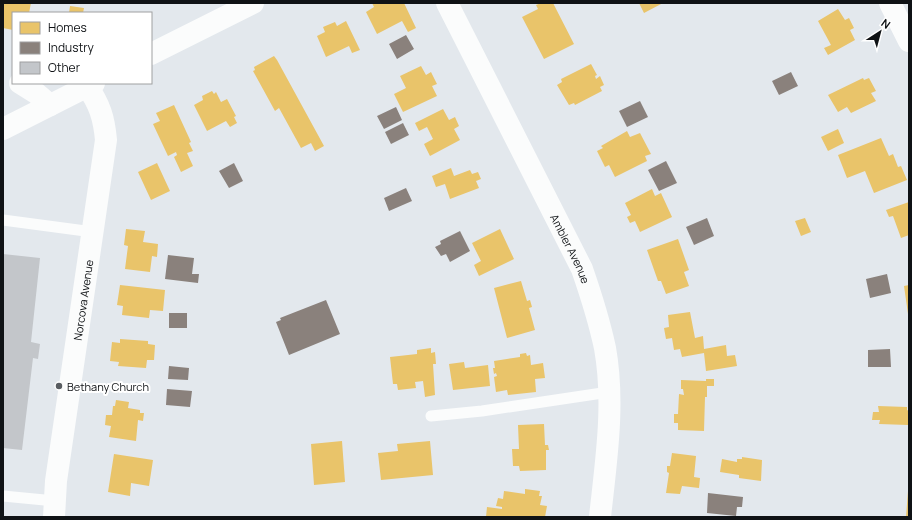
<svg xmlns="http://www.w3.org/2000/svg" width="912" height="520" viewBox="0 0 912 520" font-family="Manrope,sans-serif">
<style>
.homes{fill:#e9c46a}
.industry{fill:#8a817c}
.building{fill:#c3c6ca}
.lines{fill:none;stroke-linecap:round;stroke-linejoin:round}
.lane{stroke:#fbfcfc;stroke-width:11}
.street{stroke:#fbfcfc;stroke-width:22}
.secondary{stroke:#fbfcfc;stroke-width:22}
.poi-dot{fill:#595d61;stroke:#fff;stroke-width:1.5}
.labels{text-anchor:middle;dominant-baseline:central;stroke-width:4;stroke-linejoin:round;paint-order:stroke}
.street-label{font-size:11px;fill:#0f1215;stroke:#fff}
.poi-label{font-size:11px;fill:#0f1215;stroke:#fff;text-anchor:start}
</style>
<rect width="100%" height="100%" fill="#e3e8ed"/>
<path class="homes" d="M3 3H31L29 13H13V30L3 28Z
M372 3H404L416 28 408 32 402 21 377 34 366 12 374 7Z
M541 3H553L574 44 544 59 522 17 538 9 536 5Z
M639 3H663L644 13Z
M70 6 84 8 83 13H69Z
M838 9 845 20 849 18 854 28 850 30 855 40 828 55 824 48 831 45 818 21Z
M346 21 360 50 352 53 349 46 326 57 317 36 325 32 323 27 335 22 337 26Z
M274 56 277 60 324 146 315 151 311 143 301 148 279 108 275 111 253 71 255 70 254 67Z
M591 64 597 75 595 76 596 79 600 76 604 85 600 87 602 91 575 105 574 103 569 105 557 85 562 82 561 79Z
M421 66 426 75 431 72 437 84 432 86 437 96 403 112 394 94 406 88 400 76Z
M863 78 864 80 869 78 876 91 871 93 876 101 851 113 847 107 838 112 828 95Z
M212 91 214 94 216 92 221 102 227 99 236 116 234 117 237 123 230 127 226 121 207 131 194 105 203 100 202 96Z
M174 105 191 142 189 143 193 151 187 153 193 166 181 172 174 157 177 155 176 152 168 156 153 124 160 121 156 113Z
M443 109 449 120 455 117 459 126 454 129 460 140 430 156 424 144 433 139 427 127 419 131 415 123Z
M838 129 844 143 828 151 821 137Z
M627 131 630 137 640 133 651 154 645 156 647 161 615 177 609 165 605 167 597 151 603 148 601 146Z
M881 138 889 156 893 154 898 167 901 166 907 180 874 193 865 171 847 178 838 155Z
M157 163 170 191 151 200 138 172Z
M451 168 454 176 470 170 472 174 478 172 481 179 476 181 479 188 450 199 445 184 436 187 432 176Z
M652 189 655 196 661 193 672 217 640 232 635 221 630 223 627 217 631 215 625 203Z
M909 202V235L901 238 893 216 889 217 886 210Z
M805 218 811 232 801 236 795 221Z
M126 229 145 231 143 242 158 244 157 257 152 256 150 272 125 269 128 246 124 245Z
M500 229 514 259 479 276 474 265 481 261 472 243Z
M678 239 689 270 684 272 689 286 666 294 661 281H658L647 250Z
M521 281 527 301 530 300 532 307 529 308 535 330 507 338 494 288Z
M120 285 165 290 163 311 150 310 149 318 122 315 123 306 117 305Z
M909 285V314H908L904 286Z
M690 312 695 338 703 336 704 349 726 345 727 356 735 355 737 366 706 371 704 353 682 357 680 349 674 350 672 338 666 339 664 328 669 327 668 315Z
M120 339 148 341V344L155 345 154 360H147L146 368 118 366 119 362 110 361 112 342 120 343Z
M431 348V353L435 352 436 364H433L435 395 425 397 423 381 415 382 416 388 398 390 397 384H393L390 357 417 354V350Z
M526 353 527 356 530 355 531 365 543 363 545 378 535 379 536 392 508 395 507 390 496 392 494 377 497 376 496 373 494 374 493 368H495L494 361 520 357V354Z
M464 362 465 368 488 365 490 386 453 390 449 364Z
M706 379H714V386H707V397H705L704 431 678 430V423H674V414H678L679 394 684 395 683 389H681V380L706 381Z
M116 400 129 402 128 408 140 410V413H144L143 421 138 420 136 441 109 437 111 426 105 425 106 415H112L113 406H115Z
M878 406 907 407V410L909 411 908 425 879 424 880 420H872L873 412H879Z
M544 424 545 445H548L549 450H546V470L520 471 519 466H513L512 449H519L518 425Z
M342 441 345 482 314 485 311 444Z
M430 441 433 475 381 480 378 453 398 451 397 444Z
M672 453 696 456 694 477 700 478 699 488 682 486 680 494 666 493 669 473 667 472V466H670Z
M114 454 153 460 149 486 131 483 130 496 108 492Z
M742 457 762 460 761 481 739 478V475L720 472 722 459 737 462V459H742Z
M525 489 540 491 539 496H542L540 505 547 506 545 517H486L487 507 502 509V507L496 506 498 498 503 499 504 491 525 494Z
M908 491H909V517H906Z"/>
<path class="industry" d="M406 35 414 49 397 59 389 44Z
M791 72 798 86 779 95 772 81Z
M640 101 648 117 627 127 619 111Z
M396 107 402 120 384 129 377 116Z
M403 123 409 135 391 144 385 132Z
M666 161 677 183 659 191 648 170Z
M234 163 243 181 229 188 219 171Z
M406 188 412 201 389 211 384 198Z
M707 218 714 236 694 245 686 227Z
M460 231 470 251 450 262 446 254 441 256 435 247 441 244 440 241Z
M168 255 194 258 192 274H199L198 283 165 279Z
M887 274 891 293 870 298 866 279Z
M326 300 340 334 289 355 276 322 281 320 280 318Z
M169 313H187V328H169Z
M890 349 891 367H868V350Z
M169 366 189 368 188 380 168 379Z
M167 389 192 391 190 407 166 405Z
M708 493 743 497 742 507H737L736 516 707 513Z"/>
<path class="building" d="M3 254 40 258 31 342 40 344 38 359 33 358 22 450 3 448Z"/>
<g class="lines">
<path class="lane" d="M3 220 93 232
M431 416 482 411 609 392
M3 496 55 501"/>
<g class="street">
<path id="s1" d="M447 3 582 269C591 295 599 320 605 348 615 404 606 461 600 517"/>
<path d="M890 3 909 41"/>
<path d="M20 83 36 93 50 105"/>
<path id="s2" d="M54 517 56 481 106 140C104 118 100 105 87 86"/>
</g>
<path class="secondary" d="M151 54 253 3
M3 129 94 83"/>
</g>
<circle class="poi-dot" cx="59" cy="386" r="4"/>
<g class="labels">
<g class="street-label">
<text stroke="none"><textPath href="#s1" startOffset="275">Ambler Avenue</textPath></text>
<text stroke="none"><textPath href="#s2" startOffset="219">Norcova Avenue</textPath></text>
</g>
<g class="poi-label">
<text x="67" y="386">Bethany Church</text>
</g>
</g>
<rect width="912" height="520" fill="none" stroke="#0f1215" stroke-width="8"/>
<rect x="12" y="12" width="140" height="72" fill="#ffffff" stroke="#9fa0a1"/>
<rect x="20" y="22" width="20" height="12" fill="#e9c46a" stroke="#9fa0a1"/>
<text x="48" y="32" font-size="12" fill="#0f1215">Homes</text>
<rect x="20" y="42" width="20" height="12" fill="#8a817c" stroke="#9fa0a1"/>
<text x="48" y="52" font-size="12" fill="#0f1215">Industry</text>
<rect x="20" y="62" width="20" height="12" fill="#c3c6ca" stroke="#9fa0a1"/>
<text x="48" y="72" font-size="12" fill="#0f1215">Other</text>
<g transform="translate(880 32) rotate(36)" stroke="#ffffff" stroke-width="3" paint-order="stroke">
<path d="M0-3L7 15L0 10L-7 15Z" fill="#0f1215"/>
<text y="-6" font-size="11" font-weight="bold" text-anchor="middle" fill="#0f1215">N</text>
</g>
</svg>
